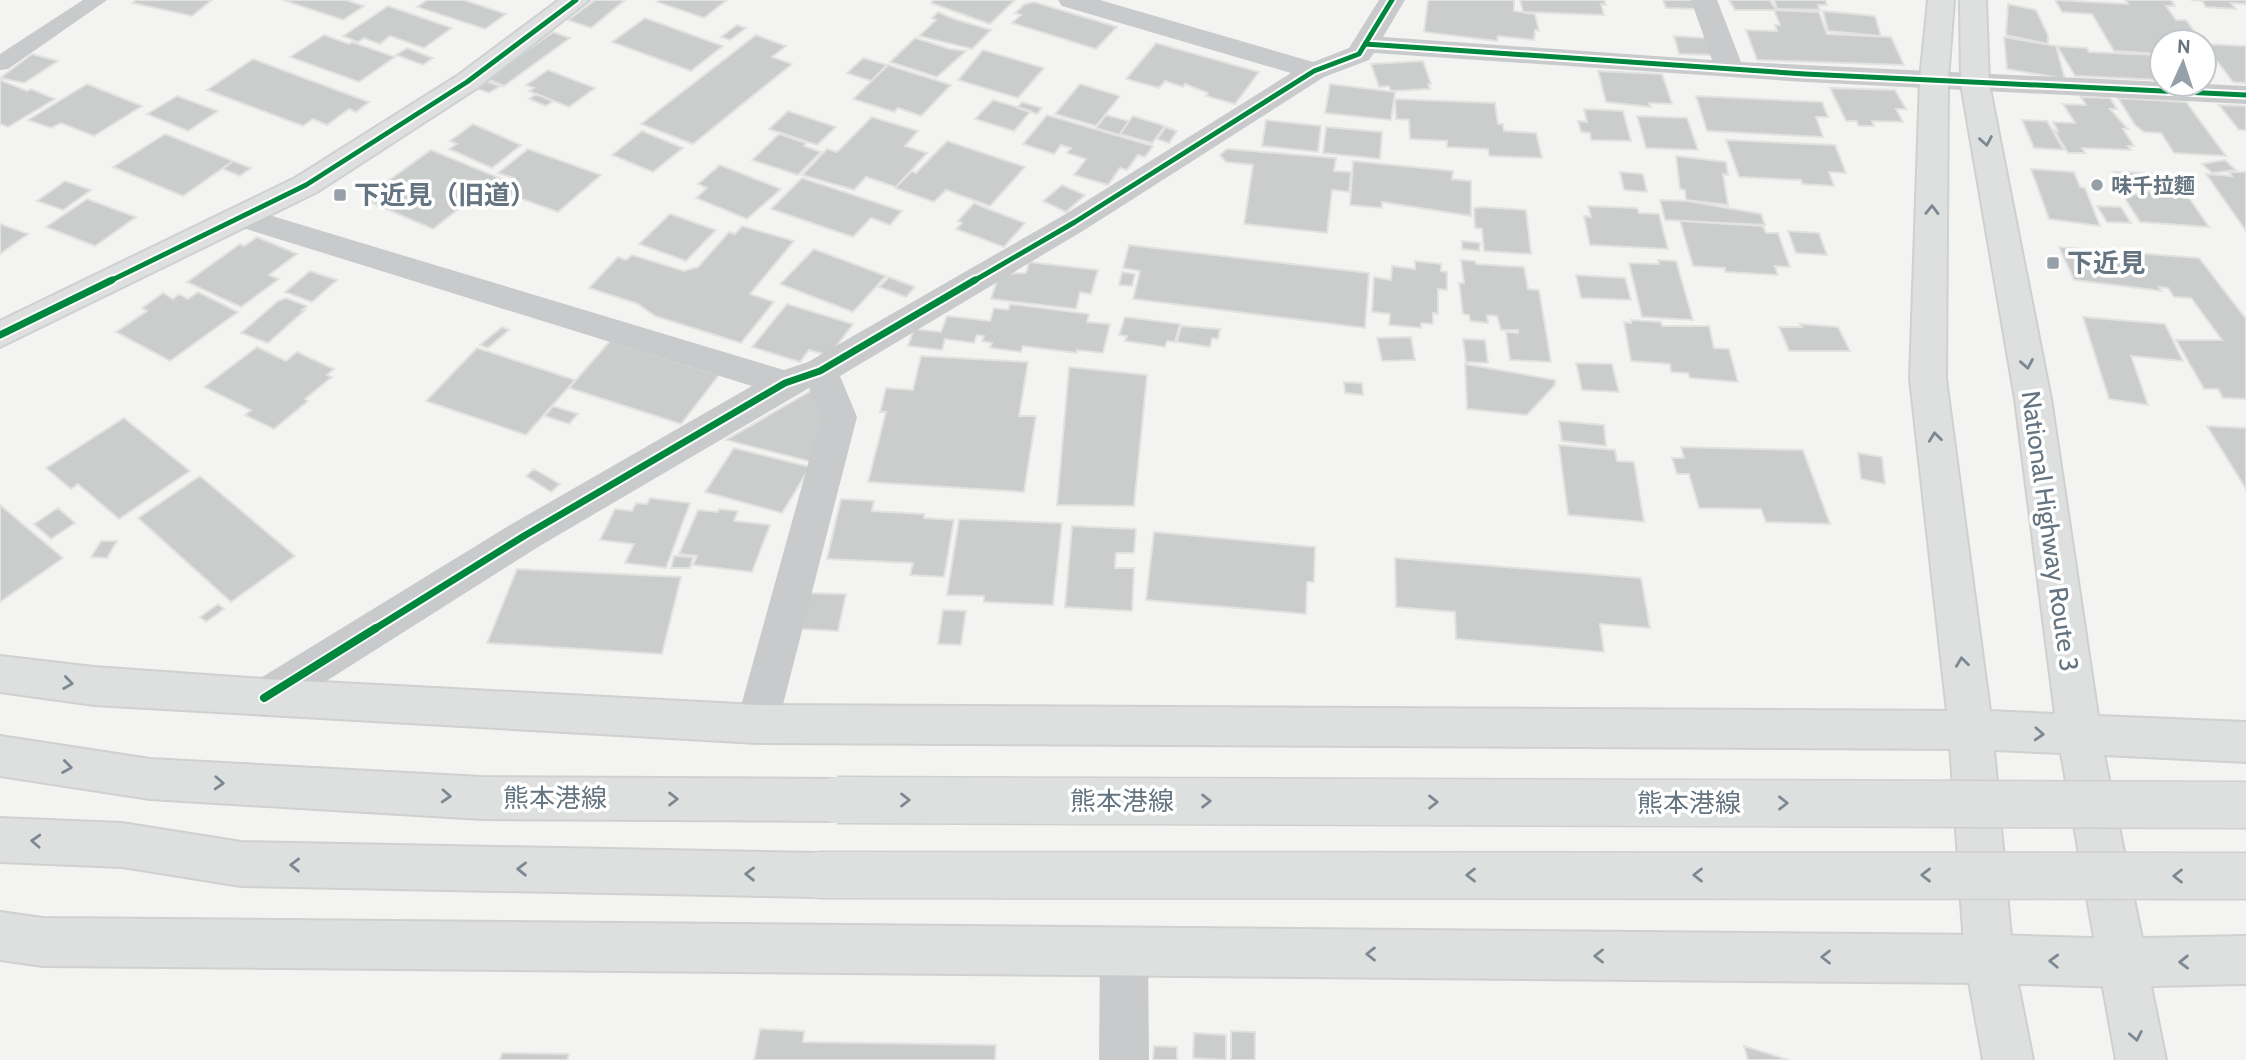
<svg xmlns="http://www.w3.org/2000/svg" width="2246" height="1060" viewBox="0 0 2246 1060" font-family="Cabin,'Noto Sans JP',sans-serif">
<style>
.building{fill:#cbcccc;stroke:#e2e2e1;stroke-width:2}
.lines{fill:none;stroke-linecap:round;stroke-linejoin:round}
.secondary-casing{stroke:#cfd0d1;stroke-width:4}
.primary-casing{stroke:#d0d0d0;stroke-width:4}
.highway-casing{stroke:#cfd0d0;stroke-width:4}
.lane{fill:#c8cacb;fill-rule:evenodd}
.street{fill:#c8cacb;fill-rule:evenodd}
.secondary{fill:#dedfdf;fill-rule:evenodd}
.primary{fill:#dedfdf;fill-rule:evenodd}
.highway{fill:#dedfdf;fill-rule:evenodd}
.primary-bridge-casing{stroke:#d0d0d0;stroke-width:49;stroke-linecap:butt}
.primary-bridge{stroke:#dedfdf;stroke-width:46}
.cycleway-far2-casing{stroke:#fff;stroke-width:9}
.cycleway-far1-casing{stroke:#fff;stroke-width:11}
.cycleway-casing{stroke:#fff;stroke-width:12}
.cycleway-far2{stroke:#00873e;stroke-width:5}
.cycleway-far1{stroke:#00873e;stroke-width:7}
.cycleway{stroke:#00873e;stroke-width:8}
.oneway{stroke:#7c8993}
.poi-dot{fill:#96a0a8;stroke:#fff;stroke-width:2.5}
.labels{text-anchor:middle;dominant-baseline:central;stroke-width:7;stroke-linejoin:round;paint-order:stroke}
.far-poi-label{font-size:21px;font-weight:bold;fill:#647480;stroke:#fff;text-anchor:start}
.poi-label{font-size:26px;font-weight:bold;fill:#647480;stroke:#fff;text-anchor:start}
.street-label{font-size:26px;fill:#647480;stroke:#fff}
</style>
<rect width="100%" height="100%" fill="#f3f3f1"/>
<path class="building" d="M136 0H212L192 16 132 3Z
M283 0H346L364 6 343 20Z
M427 0H464L506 14 485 29 417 7Z
M595 0H625L591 28 568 20Z
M660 0H727L704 18 657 2Z
M934 0H1015L990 24 931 3Z
M1428 0H1514V11L1535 14 1539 31 1535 30 1534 40 1498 36 1497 41 1424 32Z
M1520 0H1604L1606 5 1601 4 1604 15 1523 12Z
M1663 0H1693L1696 9 1666 8Z
M1729 0H1770L1776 10H1735Z
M1774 0H1825L1827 5H1818L1820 10 1777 9Z
M2055 0 2128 4 2125 0H2171L2175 6H2166L2176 20H2186L2202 42H2162V54L2114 51 2092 14 2062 12Z
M2246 0V4L2231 3 2236 9 2206 7 2202 1 2191 0Z
M1034 2 1117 27 1096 49 1012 23 1021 15 1015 13 1025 4Z
M2008 4 2036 10 2048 35V44L2006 35Z
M388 6 452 28 424 48 390 36 380 44 364 38 358 42 343 36Z
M1774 10 1819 12 1827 34 1891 37 1904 65 1757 60 1746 30 1777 31 1775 25H1780Z
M1823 11 1875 16 1881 36 1828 31Z
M938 12 954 19 991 30 972 49 919 36 936 20 932 18Z
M645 18 723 46 691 71 612 42Z
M737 25 746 28 730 40 721 37Z
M553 32 570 38 504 86 487 79Z
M324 35 349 44 352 42 395 57 359 82 290 57Z
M756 35 786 46 772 57 792 64 693 144 641 124Z
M1674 36 1706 38 1712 55 1679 54Z
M2004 37 2056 46 2065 79 2007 69Z
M915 38 950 49 966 51 937 77 890 62Z
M1156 43 1259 72 1235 104 1206 96 1208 93 1185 84 1183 87 1165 81 1159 88 1126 79Z
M2204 44 2246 46V83L2233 82Z
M2057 46 2087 48 2089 52 2158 55 2162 61V80L2075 76Z
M407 48 433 58 423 65 396 55Z
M983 50 1044 68 1018 98 958 80Z
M32 54 58 61 24 83 0 78Z
M863 58 887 65 871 81 847 73Z
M253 59 369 102 356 112 349 109 327 125 313 119 303 126 207 90Z
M1423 61 1431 84H1428L1430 89 1391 91 1389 86 1379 87 1371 64Z
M888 65 951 85 921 116 898 108 894 112 853 99Z
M548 70 595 88 569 107 529 91 534 88 526 85Z
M1598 71 1662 74 1672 104 1649 103 1651 107 1606 102Z
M0 80 27 91 31 89 55 99 8 127 0 124Z
M485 81 500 86 489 93 475 88Z
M87 84 142 106 94 136 61 123 51 128 28 120Z
M1080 84 1120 96 1096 126 1055 114Z
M1330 84 1395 92 1391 120 1325 113Z
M1830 88 1895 90 1906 109H1896L1903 122 1872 121 1874 126H1859L1856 121H1846Z
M536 94 553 101 546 106 529 99Z
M177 96 218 111 188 131 147 114Z
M1696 96 1822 102 1828 117H1816L1823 137 1707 131Z
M2081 97 2110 98 2117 109H2110L2128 129H2123L2134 146H2128L2131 150 2082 148 2085 153H2068L2054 130 2058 131 2053 122 2075 123 2063 104 2086 105Z
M2118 98 2186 102 2226 156 2174 153 2161 133 2144 132 2135 125Z
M1395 99 1495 103 1498 124H1503L1504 131 1536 133 1542 158 1489 156 1488 149 1447 147V141L1410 139 1409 120 1396 119Z
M993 100 1031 111 1014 131 975 119Z
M1022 102 1042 108 1037 114 1017 108Z
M2219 105 2246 106V130H2239Z
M1584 109 1623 111 1631 141 1591 140 1590 133 1581 132 1578 121 1587 122Z
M788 111 836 127 817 145 769 129Z
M1047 115 1153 146 1145 157 1138 155 1127 170 1120 168 1108 185 1074 175 1086 159 1067 153 1071 148 1061 145 1054 154 1023 144Z
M1106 115 1129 121 1119 135 1096 128Z
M1133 116 1165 126 1152 143 1120 134Z
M1637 116 1687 118 1698 150 1646 148Z
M872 117 918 131 905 146 927 153 896 187 866 177 854 190 802 175 827 149 837 152Z
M1266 120 1321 126 1318 152 1262 146Z
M2022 120 2047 121 2064 150 2034 148Z
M473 124 521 145 492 168 449 149 457 144 450 141Z
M1166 127 1177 131 1169 143 1157 139Z
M1326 127 1382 132 1380 159 1323 153Z
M642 131 683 148 653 172 612 155Z
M165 134 233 161 183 196 113 167Z
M779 134 806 143 804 146 821 152 798 175 752 160Z
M1726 140 1835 145 1846 173 1829 172 1834 186 1802 184 1801 180 1739 177Z
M947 141 1025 167 990 206 946 190 934 202 895 188 912 171 916 173Z
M528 149 601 175 558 212 500 191 514 178 498 173Z
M1227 149 1336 158 1334 171 1351 172 1349 192 1332 190 1327 233 1244 224 1253 165 1226 162 1220 155Z
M431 150 502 179 473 207 465 204 433 229 363 199Z
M1676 156 1726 162 1728 175 1723 174 1728 205 1686 200 1685 190 1680 189Z
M2225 160 2236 170 2212 173 2202 164Z
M233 161 251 168 240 176 223 169Z
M1353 161 1453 171 1452 179 1471 181V216L1382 202V208L1350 205Z
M720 165 781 189 747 219 696 198 707 188 698 184Z
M2031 169 2074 172 2080 187 2085 188 2100 226 2049 219Z
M1620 172 1643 174 1647 192 1624 190Z
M2114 172 2151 173 2159 184 2122 183Z
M2229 172H2246V231L2206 174 2232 176Z
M802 178 902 211 890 225 871 218 853 237 771 209Z
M65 181 91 190 63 210 37 201Z
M1062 185 1085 195 1066 212 1043 201Z
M2143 191 2185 192 2209 227 2140 222 2122 194 2146 195Z
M87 199 136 217 95 246 46 227Z
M1660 200 1688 201 1761 214 1765 225 1665 220Z
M974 203 993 211 1025 223 1004 247 956 229 962 223 958 221Z
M1588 206 1637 208 1639 213 1659 214 1668 249 1590 245 1584 216 1591 217Z
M2097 206 2121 207 2131 223 2107 222Z
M1483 207 1526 210 1531 254 1484 251 1482 229 1475 228 1474 208Z
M670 214 716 230 686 261 639 244Z
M1680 221 1763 226 1766 233H1778L1790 267 1775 266 1778 275 1725 272V268L1693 266Z
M0 224 28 234 0 254Z
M742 226 794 241 750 294 774 302 741 343 655 316 638 304 589 288 618 257 626 260 632 255 684 271 698 267 729 232 735 234Z
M1788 231 1819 233 1827 255 1796 253Z
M257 237 297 254 269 275 279 279 241 307 187 282 240 244 244 246Z
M1462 241 1480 243 1479 251 1462 249Z
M1129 245 1369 273 1365 328 1133 299 1140 271 1123 268Z
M2059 247 2199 258 2246 319V399L2223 398 2218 389H2204L2176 340H2222L2191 298 2174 297 2168 288 2159 287 2162 291 2074 280Z
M814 249 886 276 853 312 780 284Z
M1461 260 1475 261 1476 264 1524 267 1528 289 1539 290 1551 362 1510 360 1506 332 1518 333V330H1501L1497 316 1487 315 1488 323 1470 321 1469 315 1463 314 1459 283H1464Z
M1658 260 1676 261 1693 320 1642 317 1629 263 1659 264Z
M1415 261 1441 264V271L1447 272V290L1438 289V314L1433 313V324L1421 323V328L1389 325 1390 314 1372 312 1374 277 1391 280 1392 266 1415 269Z
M1029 262 1098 270 1091 294 1080 292 1076 309 991 299 999 274 1026 273Z
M310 271 337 280 312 302 285 292Z
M1122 272 1135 274 1132 286 1119 285Z
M1576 275 1625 278 1631 300 1581 298Z
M889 277 915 287 906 297 879 287Z
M198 292 238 312 170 361 116 332 147 311 142 308 163 293 173 299 179 294 188 299Z
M286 298 307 306 302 310H305L268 343 241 333 278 301Z
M787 304 853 324 829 356 809 350 800 362 752 347Z
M1010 304 1089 314 1087 322 1110 324 1103 353 1077 350V353L1023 346 1021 352 990 348 992 343 982 341 984 336 977 335 974 343 945 339 942 350 908 346 914 329 941 332 947 316 990 321 994 308 1008 310Z
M1125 317 1180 324 1175 342 1167 341 1165 347 1125 341 1127 336 1119 335Z
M2083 317 2165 324 2183 361 2131 356 2148 405 2109 399Z
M1631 320 1661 322 1662 326H1709L1714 348 1729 349 1738 382 1690 378 1688 373 1671 372 1670 364 1631 361 1624 322 1631 323Z
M1800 324 1838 327 1850 351H1789L1779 327H1802Z
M1181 326 1220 329 1218 339 1212 338 1210 347 1177 342Z
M502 327 509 330 488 348 480 345Z
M1411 337 1415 360 1382 361 1377 338Z
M1463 339 1485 340 1488 363 1466 362Z
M610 341 719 375 681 424 569 388Z
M257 347 286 361 297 352 334 369 327 375 332 377 305 399 308 401 274 429 245 415 251 410 204 387Z
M477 348 575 380 526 435 426 401Z
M921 356 1028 362 1019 416H1036L1024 492 868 482 886 412H880L886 388 913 390Z
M1576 363 1612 364 1619 392 1582 390Z
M1465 364 1555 380V385L1527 415 1467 409Z
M1069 367 1147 375 1134 506 1057 505Z
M1344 382 1362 383 1363 395 1345 393Z
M814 389 825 406 816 463 726 440Z
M553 406 578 414 569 424 545 416Z
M124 418 190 471 119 519 78 484 71 489 46 468Z
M1559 421 1604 425 1606 446 1562 441Z
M2207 426 2246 428V489Z
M1559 445 1615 450 1617 461 1634 462 1644 522 1568 515Z
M1681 447 1803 450 1830 524 1766 522 1761 509 1699 508 1689 474H1677L1672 458H1684Z
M734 448 810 467 782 513 705 492Z
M1858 453 1882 457 1885 484 1861 479Z
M534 469 560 484 551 492 526 476Z
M200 476 295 556 231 602 138 518Z
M650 498 690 503 666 568 625 563 634 544 600 540 615 509 632 511 636 503 647 504Z
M841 499 874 501 872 511 924 514V518L954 520 944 577 910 575 913 563 827 559Z
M0 505 63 558 0 602Z
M58 508 75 523 51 539 34 524Z
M719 509 738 511 734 521 770 525 752 572 693 565 697 556 679 554 698 510 718 512Z
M959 519 1062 523 1053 605 984 602V596L947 595Z
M1072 526 1136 529 1134 553H1116L1115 568H1134L1132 611 1065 607Z
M1154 532 1315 547 1314 582H1307L1306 614 1146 600Z
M101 541H117L107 558 91 557Z
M674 556 693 557 690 568H671Z
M1395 558 1641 578 1650 628 1600 624 1604 652 1456 639 1455 612 1396 607Z
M517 569 681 577 662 654 487 643Z
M808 593 846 594 838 631 800 629Z
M218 604 224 609 206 622 200 617Z
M943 610 966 611 961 645 938 644Z
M760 1029 804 1031 803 1042 996 1045 995 1060H754Z
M1231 1031 1255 1032V1060H1231Z
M1194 1033 1226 1035V1060L1193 1058Z
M1154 1046 1177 1047V1060H1153Z
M1744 1046 1789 1060H1748Z
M502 1053 569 1054 567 1060H500Z"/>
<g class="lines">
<defs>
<path id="secondary" d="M559 0H589L477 88 317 192 0 347V321L295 178 457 76Z"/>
<path id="primary" d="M0 656 94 667 264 679 757 705 1971 711 1986 716 1993 730 1986 744 1971 749 757 743 94 705 0 692Z
M0 736 150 759 482 777 837 779 853 785 859 800 853 815 837 821 482 819 150 799 0 776Z
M0 818 122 823 241 842 818 853 834 859 841 875 834 891 818 897 241 886 122 867 0 862Z
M0 912 43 918 1989 935 2122 939 2139 946 2146 963 2139 980 2122 987 1989 983 43 966 0 960Z"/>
<path id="highway" d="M1928 0H1954L1948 80 1946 379 1990 711 2055 714 2015 399 1961 84 1960 0H1986L1989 84 2051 399 2098 716 2246 722V762L2104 755 2142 938 2246 936V984L2151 986 2166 1060H2116L2061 753 1994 750 2013 959 2033 1060H1983L1965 959 1949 730 1910 379 1920 80Z"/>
</defs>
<use href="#secondary" class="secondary-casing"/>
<use href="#primary" class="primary-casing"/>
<use href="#highway" class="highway-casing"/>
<path class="lane" d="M83 0H107L8 69 0 70V54Z"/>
<path class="street" d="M1058 0H1100L1313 62 1349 48 1379 0H1405L1383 37 1712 60 1691 0H1717L1741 62 2246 86V104L1805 82 1374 53 1369 60 1324 77 1086 229 840 376 857 417 778 724 772 738 757 743 742 738 736 724 821 417 809 388 538 547 279 711 264 717 249 711 243 698 249 685 510 525 752 386 230 224 225 217 230 210 241 207 252 210 784 370 808 362 1064 215 1291 73 1062 6Z
M1124 927 1141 934 1148 951 1149 1060H1099L1100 951 1107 934Z"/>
<use href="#secondary" class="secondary"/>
<use href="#primary" class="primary"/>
<use href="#highway" class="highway"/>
<defs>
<path id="primary-bridge" d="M837 800 2246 805
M818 875 2246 876"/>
</defs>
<use href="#primary-bridge" class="primary-bridge-casing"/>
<use href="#primary-bridge" class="primary-bridge"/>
<defs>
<path id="cycleway-far2" d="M1365 44 1805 74 2246 95
M108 282 306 185 467 82 576 0
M972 282 1075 222 1314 71 1359 54 1392 0"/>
<path id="cycleway-far1" d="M0 335 112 280
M373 630 524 536 785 383 820 371 975 280"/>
<path id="cycleway" d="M264 698 376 628"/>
</defs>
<use href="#cycleway-far2" class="cycleway-far2-casing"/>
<use href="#cycleway-far1" class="cycleway-far1-casing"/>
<use href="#cycleway" class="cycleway-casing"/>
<use href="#cycleway-far2" class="cycleway-far2"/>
<use href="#cycleway-far1" class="cycleway-far1"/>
<use href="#cycleway" class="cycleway"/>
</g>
<defs><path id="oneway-chevron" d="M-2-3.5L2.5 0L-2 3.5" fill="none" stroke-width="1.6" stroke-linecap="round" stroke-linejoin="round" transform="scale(1.75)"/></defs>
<g class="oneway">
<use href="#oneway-chevron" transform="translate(1986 141) rotate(80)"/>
<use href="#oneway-chevron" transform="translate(1932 210) rotate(-89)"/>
<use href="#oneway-chevron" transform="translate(2027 364) rotate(80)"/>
<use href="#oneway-chevron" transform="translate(1935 437) rotate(-97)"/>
<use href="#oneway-chevron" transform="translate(1962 662) rotate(-97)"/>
<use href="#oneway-chevron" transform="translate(68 683) rotate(8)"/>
<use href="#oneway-chevron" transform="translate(2039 734) rotate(3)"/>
<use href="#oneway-chevron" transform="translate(67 767) rotate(8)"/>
<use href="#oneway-chevron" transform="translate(219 783) rotate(3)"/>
<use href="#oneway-chevron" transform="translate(446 796) rotate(3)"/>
<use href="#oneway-chevron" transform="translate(673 799)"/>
<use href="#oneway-chevron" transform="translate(905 800)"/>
<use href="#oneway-chevron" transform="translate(1206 801)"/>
<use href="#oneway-chevron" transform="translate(1433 802)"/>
<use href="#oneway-chevron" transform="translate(1783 803)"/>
<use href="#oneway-chevron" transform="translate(36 841) rotate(-177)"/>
<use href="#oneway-chevron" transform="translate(295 865) rotate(-179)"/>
<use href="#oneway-chevron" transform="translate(522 869) rotate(-179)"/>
<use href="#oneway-chevron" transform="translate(750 874) rotate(-179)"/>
<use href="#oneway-chevron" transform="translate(1471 875) rotate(180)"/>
<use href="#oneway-chevron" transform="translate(1698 875) rotate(180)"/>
<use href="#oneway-chevron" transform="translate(1926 875) rotate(180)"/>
<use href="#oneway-chevron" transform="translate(2178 876) rotate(-180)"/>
<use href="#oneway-chevron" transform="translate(1371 954) rotate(-180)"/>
<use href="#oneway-chevron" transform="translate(1599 956) rotate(-180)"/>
<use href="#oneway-chevron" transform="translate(1826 957) rotate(-180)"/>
<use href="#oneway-chevron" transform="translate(2054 961) rotate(-178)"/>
<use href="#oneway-chevron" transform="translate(2184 962) rotate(179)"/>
<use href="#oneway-chevron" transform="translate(2136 1036) rotate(79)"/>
</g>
<g class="poi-dot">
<circle cx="2097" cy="185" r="7"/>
<rect x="333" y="188" width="14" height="14" rx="3.5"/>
<rect x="2046" y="256" width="14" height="14" rx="3.5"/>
</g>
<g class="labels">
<g class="far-poi-label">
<text x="2111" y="185">味千拉麵</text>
</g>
<g class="poi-label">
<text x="354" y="195">下近見（旧道）</text>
<text x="2067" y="263">下近見</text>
</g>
<g class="street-label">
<text transform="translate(2050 531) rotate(82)">National Highway Route 3</text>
<text x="555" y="798">熊本港線</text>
<text x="1122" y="801">熊本港線</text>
<text x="1689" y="803">熊本港線</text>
</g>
</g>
<g transform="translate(2183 63) rotate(3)"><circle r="33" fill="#ffffff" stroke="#c1c7cc" stroke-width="2"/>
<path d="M0-5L12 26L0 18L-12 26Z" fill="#96a0a8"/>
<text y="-10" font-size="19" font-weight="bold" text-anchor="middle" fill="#647480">N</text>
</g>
</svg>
